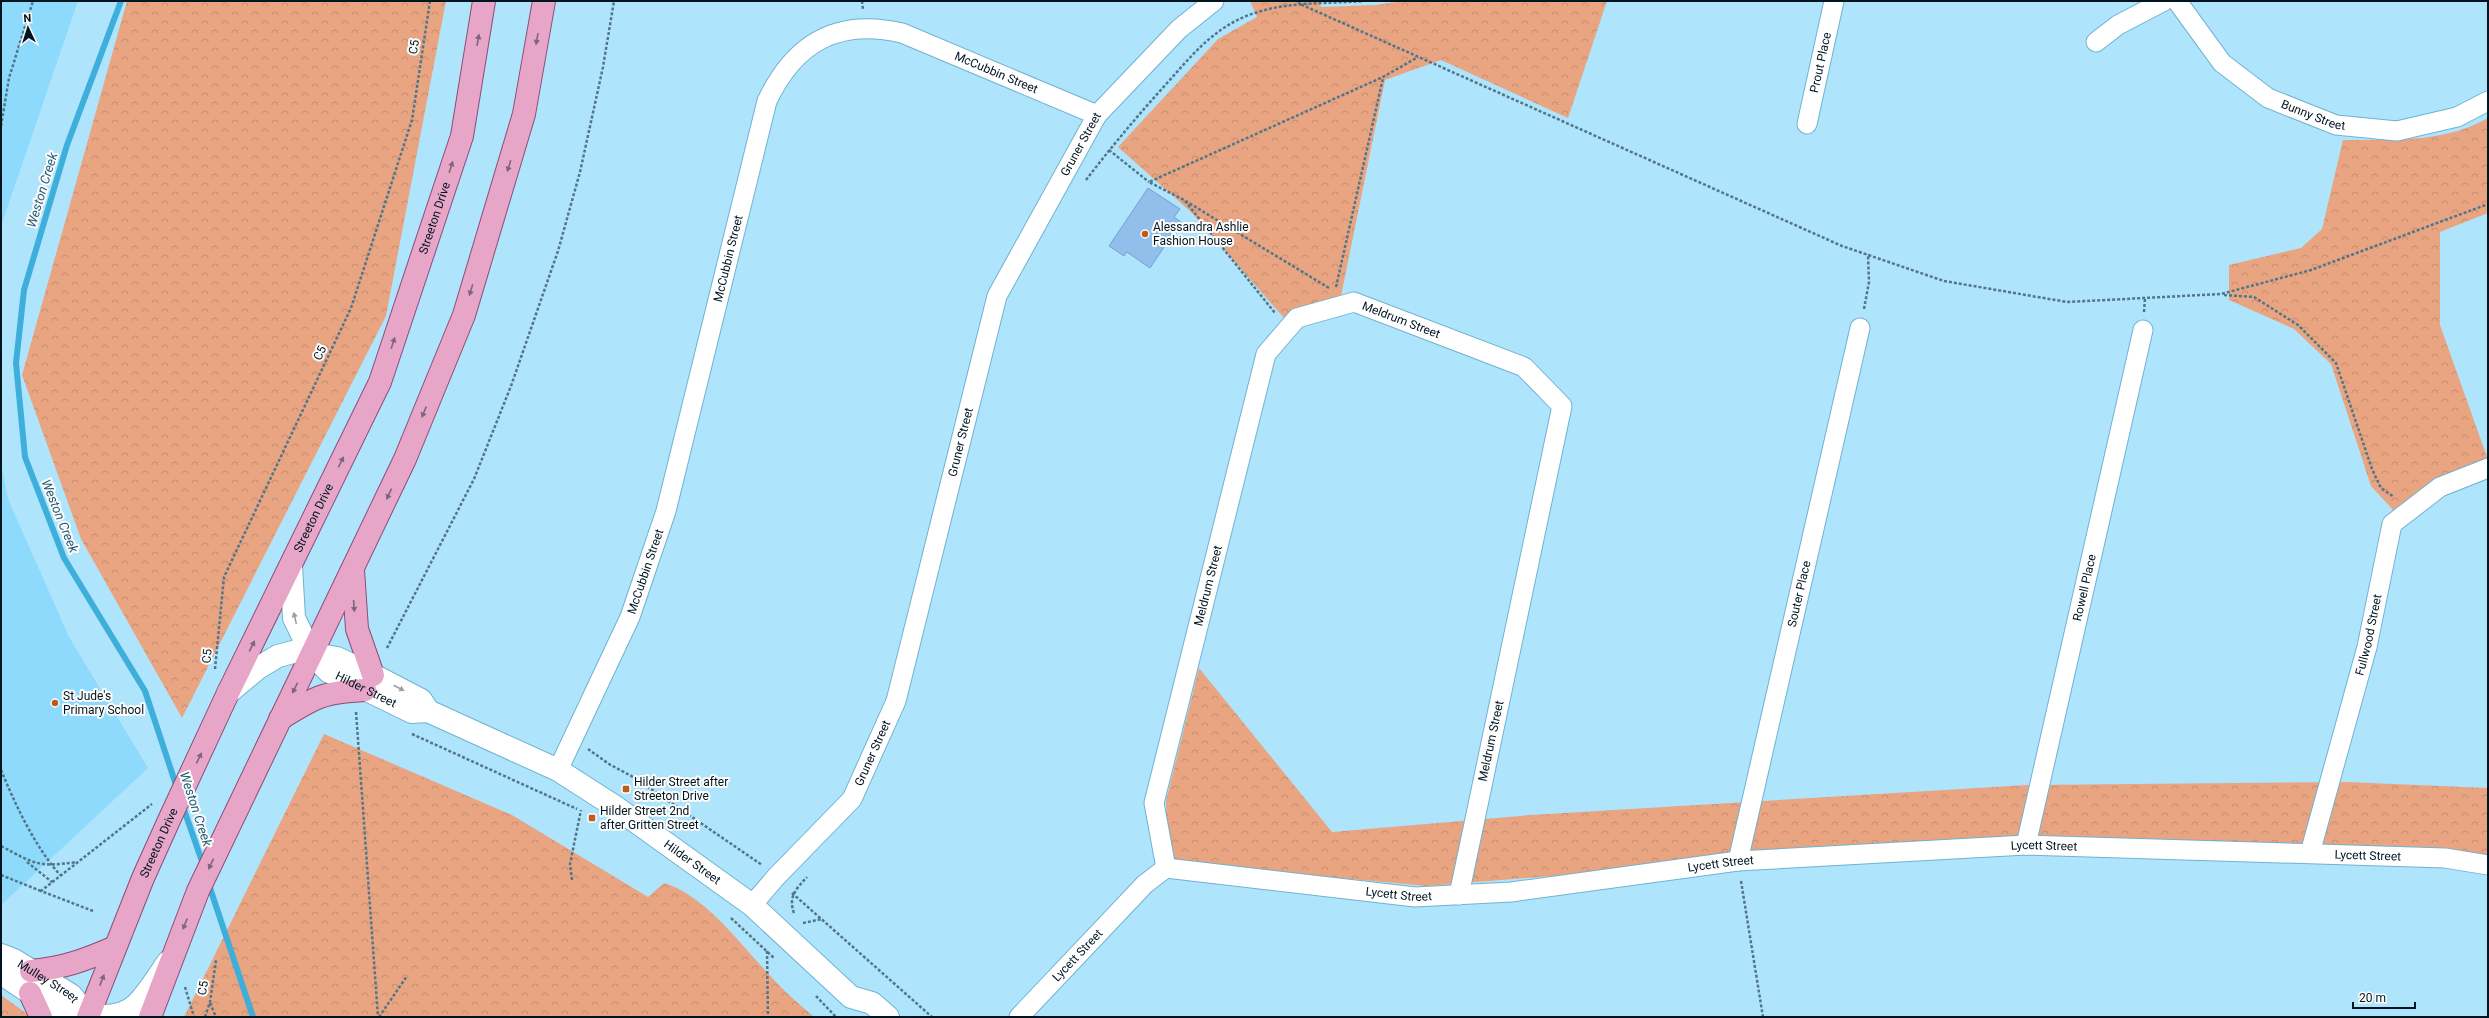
<svg xmlns="http://www.w3.org/2000/svg" width="2489" height="1018" viewBox="0 0 2489 1018" font-family="Roboto,sans-serif">
<style>
.built{fill:#8edafd}
.park{fill:url(#park-crowns)}
.lines{fill:none;stroke-linecap:round;stroke-linejoin:round}
.stream{stroke:#3eaeda;stroke-width:6}
.building{fill:#91beea;stroke:#75a1cc}
.minor-casing{stroke:#70b2d0;stroke-width:21}
.tertiary-casing{stroke:#70b2d0;stroke-width:24}
.primary-casing{stroke:#8c4d76;stroke-width:24}
.path{stroke:#527688;stroke-width:2.5;stroke-dasharray:3 2;stroke-linecap:butt}
.minor{stroke:#fff;stroke-width:19}
.tertiary{stroke:#fff;stroke-width:22}
.primary{stroke:#e7a6c8;stroke-width:22}
.oneway{fill:#7f657c}
.oneway2{fill:#99a1a6}
.poi-dot{fill:#bc5b1a;stroke:#fcfcfc;stroke-width:1.5}
.labels{text-anchor:middle;dominant-baseline:central;stroke-width:4;stroke-linejoin:round;paint-order:stroke}
.street-label{font-size:12px;fill:#001520;stroke:#fcfcfc}
.poi-label{font-size:12px;fill:#001520;stroke:#fcfcfc;text-anchor:start}
.water-label{font-size:13px;font-style:italic;fill:#235d75;stroke:#fcfcfc}
</style>
<defs>
<pattern id="park-crowns" width="20" height="18" patternUnits="userSpaceOnUse"><rect width="20" height="18" fill="#e9a581"/><path d="M2 6a3 3 0 1 1 6 0M12 15a3 3 0 1 1 6 0" fill="none" stroke="#c68d6f"/></pattern>
</defs>
<rect width="100%" height="100%" fill="#afe4fd"/>
<path class="built" d="M1 1H78L1 226Z
M1 463 8 499 69 637 148 768 1 905Z"/>
<path class="park" d="M127 1H446L386 316 182 718 81 539 22 375Z
M1250 1H1319L1321 7 1376 5 1403 1H1607L1568 118 1441 60 1385 80 1341 296 1285 319 1191 212 1118 147 1218 39 1257 17Z
M2488 118V213L2440 232V325L2488 460 2438 478 2393 510 2371 486 2331 364 2294 329 2229 300V265L2301 248 2322 229 2343 140C2391 140 2445 143 2488 118Z
M1199 668 1332 832 1531 815 2027 785 2346 782 2488 788V864L2021 838 1427 886 1168 862 1166 801Z
M324 734 512 815 648 897 664 883C708 896 746 952 778 984 789 996 802 1006 814 1017H184Z
M1 995 30 1016 29 1017H1Z"/>
<g class="lines">
<path class="stream" d="M121 1 67 145 24 290 16 363 25 457 64 558 145 691 177 788
M182 804 204 867
M208 882 253 1017"/>
</g>
<path class="building" d="M1148 188 1180 209 1174 217 1181 222 1150 268 1127 252 1124 256 1109 246Z"/>
<g class="lines">
<defs>
<g id="minor">
<path id="s1" d="M2177 1 2222 63 2268 98 2336 125 2397 131 2457 117 2488 101"/>
<path d="M2096 42 2118 25 2164 1"/>
<path id="s2" d="M1807 124 1834 1"/>
<path id="s3" d="M558 770 630 617 666 511 767 101C795 42 838 18 902 33L1097 115"/>
<path id="s4" d="M2026 845 2143 330"/>
<path id="s5" d="M2310 853 2367 647 2392 524 2440 487 2488 468"/>
<path id="s6" d="M1738 861 1860 328"/>
<path id="s7" d="M1166 868 1154 803 1266 354 1297 318 1354 302 1524 367 1562 406 1459 895"/>
<path id="s8" d="M752 905 776 877 852 799 896 701 997 296 1097 115 1179 29 1214 1"/>
<path id="s9" d="M1019 1017 1145 884 1166 868 1415 897 1511 892 1738 861 2026 845 2445 858 2488 865"/>
</g>
<g id="tertiary">
<path id="s10" d="M291 566 294 618 311 653 328 671 412 712 428 711 558 770 614 806 752 905 851 997 872 1003 888 1017"/>
<path d="M228 693 258 668 278 656 297 651 337 658 373 675 421 700 428 711"/>
<path id="s11" d="M1 955 14 960 71 995 89 1017"/>
<path d="M1 973C32 995 63 1017 103 1016 115 1016 128 1013 137 1004 149 992 158 976 168 962"/>
</g>
<g id="primary">
<path d="M353 570 357 629 373 675"/>
<path d="M280 719C315 697 323 692 365 690"/>
<path d="M31 971C64 968 85 960 115 947"/>
<path d="M30 993 41 1017"/>
<path id="s12" d="M88 1017 143 878 170 818 228 693 380 382 462 136 484 1"/>
<path d="M150 1017 198 891 405 459 464 315 524 114 544 1"/>
</g>
</defs>
<use href="#minor" class="minor-casing"/>
<use href="#tertiary" class="tertiary-casing"/>
<use href="#primary" class="primary-casing"/>
<path class="path" d="M862 1 863 10
M1298 1 1300 4 1842 246 1944 281 2067 302 2221 294 2311 270 2488 204
M1 126 9 78 33 1
M1109 150 1149 182
M1086 180C1112 146 1139 114 1168 82 1192 55 1214 28 1249 15 1286 1 1325 4 1364 1
M1185 201 1275 313
M1336 287 1383 78
M1329 288 1184 200 1149 182 1383 77 1418 57
M2224 295 2254 297 2298 325 2336 363 2372 469 2381 488 2394 497
M1864 309 1869 282 1868 254
M2144 312 2145 298
M387 648 474 479 511 386 558 251 580 172 603 67 614 1
M215 669 224 577 351 308 412 120 430 1
M356 712 378 1017
M412 734 577 809
M588 749 609 764 635 778 762 865
M1 770C16 806 34 845 60 875
M1 846C33 863 38 868 76 862
M27 862 52 882
M1 875 41 891
M572 880 570 864 581 810
M1741 881 1763 1017
M792 893 932 1017
M93 911 41 891 152 804
M794 913C788 897 796 889 807 877
M731 918 774 958
M803 923 822 919
M767 951 768 1017
M185 987 194 1017
M816 996 836 1017
M210 1003 216 1017
M205 1017 210 1002 216 960
M379 1017 407 976"/>
<use href="#minor" class="minor"/>
<use href="#tertiary" class="tertiary"/>
<use href="#primary" class="primary"/>
</g>
<defs><path id="oneway-solid" d="M-6-.8H1V-3.2L6.5 0L1 3.2V.8H-6Z"/></defs>
<g class="oneway">
<use href="#oneway-solid" transform="translate(537 39) rotate(100)"/>
<use href="#oneway-solid" transform="translate(478 40) rotate(-80)"/>
<use href="#oneway-solid" transform="translate(509 166) rotate(107)"/>
<use href="#oneway-solid" transform="translate(451 167) rotate(-72)"/>
<use href="#oneway-solid" transform="translate(471 290) rotate(107)"/>
<use href="#oneway-solid" transform="translate(393 343) rotate(-72)"/>
<use href="#oneway-solid" transform="translate(424 412) rotate(112)"/>
<use href="#oneway-solid" transform="translate(341 462) rotate(-64)"/>
<use href="#oneway-solid" transform="translate(389 494) rotate(115)"/>
<use href="#oneway-solid" transform="translate(354 606) rotate(86)"/>
<use href="#oneway-solid" transform="translate(252 646) rotate(-63)"/>
<use href="#oneway-solid" transform="translate(295 688) rotate(116)"/>
<use href="#oneway-solid" transform="translate(199 758) rotate(-64)"/>
<use href="#oneway-solid" transform="translate(211 864) rotate(115)"/>
<use href="#oneway-solid" transform="translate(185 924) rotate(112)"/>
<use href="#oneway-solid" transform="translate(102 980) rotate(-69)"/>
</g>
<g class="oneway2">
<use href="#oneway-solid" transform="translate(295 618) rotate(-103)"/>
<use href="#oneway-solid" transform="translate(399 688) rotate(28)"/>
</g>
<g class="poi-dot">
<circle cx="1145" cy="234" r="4"/>
<circle cx="55" cy="703" r="4"/>
<rect x="622" y="785" width="8" height="8" rx="2"/>
<rect x="588" y="814" width="8" height="8" rx="2"/>
</g>
<g class="labels">
<g class="street-label">
<text transform="translate(414 47) rotate(-81)">C5</text>
<text stroke="none"><textPath href="#s2" startOffset="63">Prout Place</textPath></text>
<text stroke="none"><textPath href="#s3" startOffset="972">McCubbin Street</textPath></text>
<text stroke="none"><textPath href="#s1" startOffset="183">Bunny Street</textPath></text>
<text stroke="none"><textPath href="#s8" startOffset="844">Gruner Street</textPath></text>
<text stroke="none"><textPath href="#s12" startOffset="872">Streeton Drive</textPath></text>
<text stroke="none"><textPath href="#s3" startOffset="541">McCubbin Street</textPath></text>
<text stroke="none"><textPath href="#s7" startOffset="686">Meldrum Street</textPath></text>
<text transform="translate(320 353) rotate(-65)">C5</text>
<text stroke="none"><textPath href="#s8" startOffset="520">Gruner Street</textPath></text>
<text stroke="none"><textPath href="#s12" startOffset="548">Streeton Drive</textPath></text>
<text stroke="none"><textPath href="#s3" startOffset="217">McCubbin Street</textPath></text>
<text stroke="none"><textPath href="#s7" startOffset="290">Meldrum Street</textPath></text>
<text stroke="none"><textPath href="#s4" startOffset="264">Rowell Place</textPath></text>
<text stroke="none"><textPath href="#s6" startOffset="274">Souter Place</textPath></text>
<text stroke="none"><textPath href="#s5" startOffset="226">Fullwood Street</textPath></text>
<text transform="translate(207 656) rotate(-84)">C5</text>
<text stroke="none"><textPath href="#s10" startOffset="158">Hilder Street</textPath></text>
<text transform="translate(1491 741) rotate(-78)">Meldrum Street</text>
<text stroke="none"><textPath href="#s8" startOffset="196">Gruner Street</textPath></text>
<text stroke="none"><textPath href="#s12" startOffset="188">Streeton Drive</textPath></text>
<text stroke="none"><textPath href="#s9" startOffset="1092">Lycett Street</textPath></text>
<text stroke="none"><textPath href="#s9" startOffset="1416">Lycett Street</textPath></text>
<text stroke="none"><textPath href="#s10" startOffset="531">Hilder Street</textPath></text>
<text stroke="none"><textPath href="#s9" startOffset="768">Lycett Street</textPath></text>
<text stroke="none"><textPath href="#s9" startOffset="444">Lycett Street</textPath></text>
<text stroke="none"><textPath href="#s9" startOffset="85">Lycett Street</textPath></text>
<text stroke="none"><textPath href="#s11" startOffset="54">Mulley Street</textPath></text>
<text transform="translate(203 988) rotate(-81)">C5</text>
</g>
<g class="poi-label">
<text x="1153" y="227">Alessandra Ashlie<tspan x="1153" dy="14">Fashion House</tspan></text>
<text x="63" y="696">St Jude's<tspan x="63" dy="14">Primary School</tspan></text>
<text x="634" y="782">Hilder Street after<tspan x="634" dy="14">Streeton Drive</tspan></text>
<text x="600" y="811">Hilder Street 2nd<tspan x="600" dy="14">after Gritten Street</tspan></text>
</g>
<g class="water-label">
<text transform="translate(42 190) rotate(-73)">Weston Creek</text>
<text transform="translate(60 516) rotate(68)">Weston Creek</text>
<text transform="translate(196 809) rotate(72)">Weston Creek</text>
</g>
</g>
<rect width="2489" height="1018" fill="none" stroke="#001520" stroke-width="4"/>
<g transform="translate(28 28) rotate(356)" stroke="#fcfcfc" stroke-width="3" paint-order="stroke">
<path d="M0-3L7 15L0 10L-7 15Z" fill="#001520"/>
<text y="-6" font-size="11" font-weight="bold" text-anchor="middle" fill="#001520">N</text>
</g>
<path d="M2353 1002v6h62v-6" fill="none" stroke="#001520" stroke-width="2"/>
<text x="2359" y="1002" font-size="12" fill="#001520" stroke="#fcfcfc" stroke-width="3" paint-order="stroke">20 m</text>
</svg>
